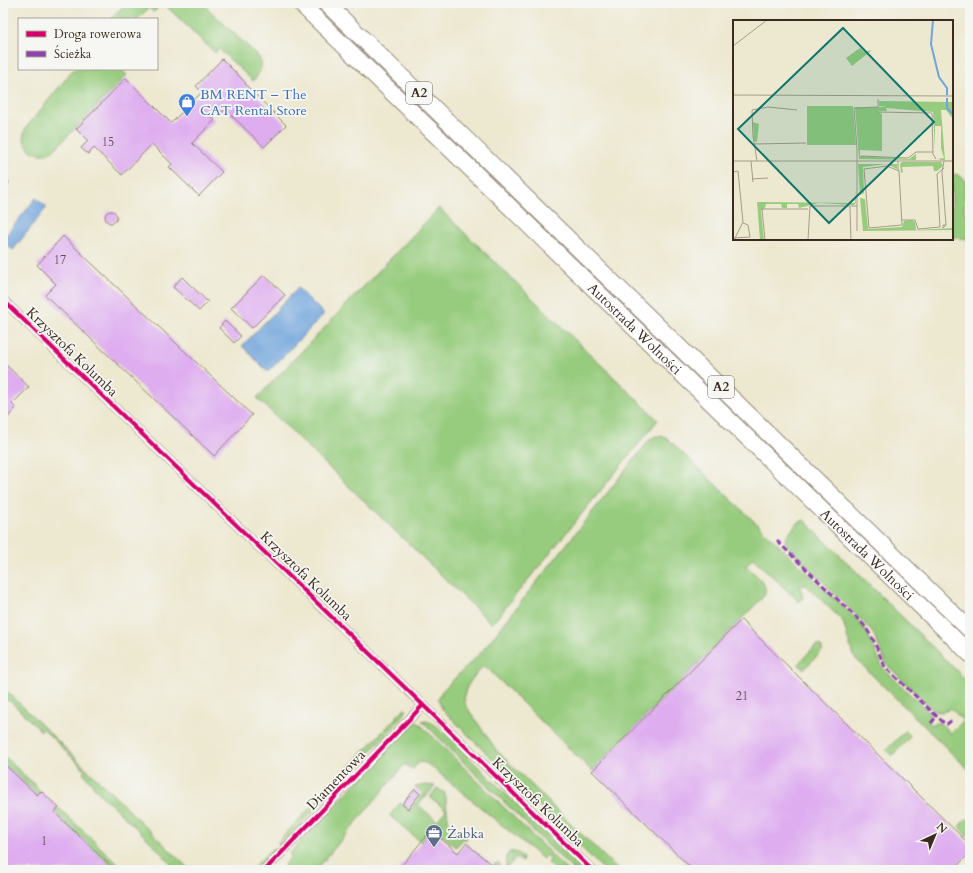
<svg xmlns="http://www.w3.org/2000/svg" width="973" height="873" viewBox="0 0 973 873" font-family="Cardo,serif">
<style>
.green{fill:#97cc7e;stroke:#697b4e}
.water{fill:#70a4dc;stroke:#56677d}
.building{fill:#deadf0}
.lines{fill:none;stroke-linecap:round;stroke-linejoin:round}
.street-casing{stroke:#948977;stroke-width:10}
.highway-casing{stroke:#948977;stroke-width:18}
.street{stroke:#fff;stroke-width:9}
.highway{stroke:#fff;stroke-width:16}
.quiet{stroke:#8e44ad;stroke-width:3;stroke-dasharray:6 3;stroke-linecap:butt}
.cycleway-casing{stroke:#f6f6f2;stroke-width:6}
.cycleway{stroke:#d6006c;stroke-width:4}
.labels{text-anchor:middle;dominant-baseline:central;stroke-width:3.5;stroke-linejoin:round;paint-order:stroke}
.number-label{font-size:12px;fill:#644b52}
.shield{fill:#f6f6f2;stroke:#73675e;stroke-width:1}
.shield-label{font-size:13px;font-weight:bold;fill:#3b2a1e}
.shop-label{font-size:14px;fill:#366cbe;stroke:#f6f6f2;text-anchor:start}
.street-label{font-size:14px;fill:#3b2a1e;stroke:#f6f6f2}
.service-label{font-size:14px;fill:#4e5e75;stroke:#f6f6f2;text-anchor:start}
.inset-river{fill:none;stroke:#70a4dc;stroke-width:2}
.inset-road{fill:none;stroke:#a69c89;stroke-width:1}
.view{fill:#0f766e;fill-opacity:0.15;stroke:#0f766e;stroke-width:2}
.inset-edge{fill:none;stroke:#3b2a1e;stroke-width:2}
</style>
<rect width="100%" height="100%" fill="#f6f6f2"/>
<filter id="ink" filterUnits="userSpaceOnUse"><feTurbulence type="fractalNoise" baseFrequency=".025" numOctaves="2"/><feDisplacementMap in="SourceGraphic" scale="8" xChannelSelector="R" yChannelSelector="G"/><feConvolveMatrix kernelMatrix="1 2 1 2 8 2 1 2 1" color-interpolation-filters="sRGB"/></filter>
<filter id="wash" filterUnits="userSpaceOnUse"><feTurbulence type="fractalNoise" baseFrequency=".012" numOctaves="4" result="noise"/><feDisplacementMap in="SourceGraphic" scale="16" xChannelSelector="R" yChannelSelector="G"/><feGaussianBlur stdDeviation="0.9" result="paint"/><feColorMatrix in="noise" values="0 0 0 0 0 0 0 0 0 0 0 0 0 0 0 0 0 1.4 0 .05"/><feComposite in="paint" operator="in"/></filter>
<g filter="url(#wash)">
<rect width="100%" height="100%" fill="#ede8d0"/>
<path class="green" d="M126 3H202L258 56C265 66 260 73 253 81L219 49 215 53 163 3 154 12 149 8 138 19H111Z
M74 69H121L127 75 53 151C37 160 19 147 25 129Z
M952 174 959 175 966 181 964 213 970 215V239L952 237Z
M439 208 658 420 492 624 257 398Z
M656 436 666 437 670 441 859 622 868 635 883 668 928 712 930 717 929 722 932 725 935 723H940L951 733 963 721 951 708C944 713 938 713 932 709L887 665 874 635 869 628 786 545 785 538 797 524 804 520 970 684V771L853 656 843 621 806 585 800 586 803 598 801 601H798L753 558 746 566C753 573 771 585 764 596L592 771 484 665C475 675 459 691 466 706L497 751 618 870H604L442 709 438 699 442 691 483 650 650 439Z
M819 645 822 648V651L804 669 798 664 815 646Z
M3 688 8 692 190 870H176L154 845 100 794 83 773 85 770 43 729 41 731 10 701 3 700Z
M405 708 406 711 403 717 280 846 277 843Z
M422 721C431 720 438 727 444 733L583 870H573Z
M418 722 567 870H555L548 863 551 859 546 855 543 859 428 764 422 762 418 763 412 770 405 764 316 870H282L291 856 289 854 404 733 413 724Z
M906 731 910 735 909 738 892 756 886 750 903 733Z
M3 755 41 791 37 795 3 763Z
M425 785 435 786 418 805 437 821 446 810 430 797 437 788 445 793 449 826H454L455 831H460V836L466 835V840L464 838 456 847 436 830 437 829 434 827 421 842 390 816 391 814 400 803 410 810 423 793 415 787Z
M59 808 124 870H115L54 812Z
M966 819 970 820V838L959 826Z
M272 848 276 851 258 870H251Z
M510 852C516 851 521 854 523 859L522 862 516 857 505 870H490L495 864 499 863 501 868H506C506 861 504 856 510 852Z"/>
<path class="water" d="M36 198 47 207 13 250 3 242V239Z
M298 288 324 314 268 372 242 346Z"/>
<g id="blocks">
<path class="building" d="M222 59 246 83 245 84 286 125 264 147 226 110 223 112 218 108 210 116 215 120 192 143 222 172 199 196 169 167 172 164 152 144 122 175 94 148 88 154 81 148 88 141 76 129 126 78 171 123 202 92 196 86Z
M3 179 9 182 6 188 3 186Z
M105 217a6 6 0 1 1 12 0a6 6 0 1 1-12 0Z
M63 236 252 415 214 456 45 295 56 284 37 265Z
M264 275 285 295 252 328 231 308Z
M182 277 208 302 199 311 173 287Z
M225 321 241 336 234 343 219 328Z
M3 362 29 387 12 404 16 408 8 417 3 412Z
M741 620 970 845V853L953 870H693L592 771Z
M3 763 37 795 41 791 59 808 54 812 115 870H3Z
M415 789 420 794 408 809 402 804Z
M431 830 458 853 466 843 493 866 490 870H398Z"/>
</g>
</g>
<g filter="url(#ink)">
<use href="#blocks" fill-opacity="0" stroke="#948977" stroke-width="1"/>
<g class="lines">
<defs>
<path id="street" d="M3 300 423 705 592 870
M265 870 423 705"/>
<g id="highway">
<path id="s1" d="M300 3 970 654"/>
<path d="M326 3 970 630"/>
</g>
</defs>
<use href="#street" class="street-casing"/>
<use href="#highway" class="highway-casing"/>
<use href="#street" class="street"/>
<use href="#highway" class="highway"/>
<path class="quiet" d="M777 541 864 625 873 639 885 667 944 723 947 724 952 720
M931 723 937 716"/>
<defs>
<path id="cycleway" d="M3 300 423 705 592 870
M265 870 423 705"/>
</defs>
<use href="#cycleway" class="cycleway-casing"/>
<use href="#cycleway" class="cycleway"/>
</g>
</g>
<defs>
<symbol id="shop-pin" viewBox="-11 -11 22 30"><path d="M0 17L-7.5 6A9.5 9.5 0 1 1 7.5 6Z" fill="#3f7fe0" stroke="#f6f6f2"/><path d="M-5-2.5h2.3a2.7 3.5 0 0 1 5.4 0H5L5.5 6h-11ZM-1.5-2.5h3a1.5 2.3 0 0 0-3 0Z" fill="#fff"/></symbol>
<symbol id="office-pin" viewBox="-11 -11 22 30"><path d="M0 17L-7.5 6A9.5 9.5 0 1 1 7.5 6Z" fill="#5c6f8a" stroke="#f6f6f2"/><path d="M-6-3h4V-5.5h4V-3h4V5H-6ZM-1-4.5V-3h2v-1.5ZM-6 0V1H6V0Z" fill="#fff"/></symbol>
</defs>
<g fill-rule="evenodd">
<use href="#shop-pin" x="177" y="92" width="20" height="27"/>
<use href="#office-pin" x="424" y="823" width="20" height="27"/>
</g>
<g class="labels">
<g class="number-label">
<text x="108" y="142">15</text>
<text x="60" y="260">17</text>
<text x="742" y="696">21</text>
<text x="44" y="841">1</text>
</g>
<g class="shield">
<rect x="406" y="82" width="26" height="22" rx="3"/>
<rect x="708" y="376" width="26" height="22" rx="3"/>
</g>
<g class="shield-label">
<text x="419" y="93">A2</text>
<text x="721" y="387">A2</text>
</g>
<g class="shop-label">
<text x="200" y="94">BM RENT – The<tspan x="200" dy="16">CAT Rental Store</tspan></text>
</g>
<g class="street-label">
<text stroke="none"><textPath href="#s1" startOffset="467">Autostrada Wolności</textPath></text>
<text transform="translate(72 352) rotate(44)">Krzysztofa Kolumba</text>
<text stroke="none"><textPath href="#s1" startOffset="791">Autostrada Wolności</textPath></text>
<text transform="translate(306 576) rotate(44)">Krzysztofa Kolumba</text>
<text transform="translate(336 780) rotate(-46)">Diamentowa</text>
<text transform="translate(538 802) rotate(44)">Krzysztofa Kolumba</text>
</g>
<g class="service-label">
<text x="447" y="833">Żabka</text>
</g>
</g>
<g transform="translate(733 20)">
<rect width="220" height="220" fill="#ede8d0"/>
<path d="M127 28 131 32 139 30 119 46 113 38ZM146 81 220 82V99L213 90H208L212 140 220 141 208 140 205 139 211 138 208 128V106H202V129L205 138 202 129 200 92 153 88 154 91H144L149 94V131L127 130V136L176 139 183 134V140L126 139 122 87H154L146 86ZM74 86H120L123 125H74ZM20 102 26 104 24 122 21 121ZM169 142H208L210 146 204 151H201L200 146 169 147 170 152 168 153 167 144ZM125 144H164V149L154 144 130 147 131 173 127 175ZM123 172V183L121 185 86 183 66 188 65 184H54V188H49L48 184H33L32 188 28 191 31 220H27L24 182 122 183ZM127 178 132 179 135 209 169 207 171 201 179 200 182 202 183 210 220 208V210L130 211Z" fill="#97cc7e"/>
<path class="inset-river" d="M200 0 198 24 206 57 214 68V75M214 78V88L220 94"/>
<path class="inset-road" d="M0 26 34 0M0 75 220 76M144 92 199 93 200 134 203 139M21 124 73 123M128 136 175 138 183 132H200M0 141H220M18 141 20 162M24 141 20 116 19 90 35 87 64 90M165 141V149L166 151 169 205 136 208 131 149 154 146 166 151M211 141 209 152 213 205H210V208L213 205M0 152 5 151 10 202 1 220M19 159 35 158M117 187 118 220M169 200H182L185 209 207 207 204 154 211 148M124 211V129L121 88 145 87V79M0 218 17 217 15 205 10 203M32 220 29 189H75M75 220 77 186H124"/>
<path class="view" d="M110 8 201 102 96 203 5 109Z"/>
<rect width="220" height="220" class="inset-edge"/>
</g>
<rect width="973" height="873" fill="none" stroke="#f6f6f2" stroke-width="16"/>
<rect x="18" y="18" width="140" height="52" fill="#f6f6f2" stroke="#aba49d"/>
<rect x="26" y="31" width="20" height="6" fill="#d6006c" stroke="#aba49d"/>
<text x="54" y="38" font-size="12" fill="#3b2a1e">Droga rowerowa</text>
<rect x="26" y="51" width="20" height="6" fill="#8e44ad" stroke="#aba49d"/>
<text x="54" y="58" font-size="12" fill="#3b2a1e">Ścieżka</text>
<g transform="translate(935 835) rotate(44)" stroke="#f6f6f2" stroke-width="3" paint-order="stroke">
<path d="M0-3L7 15L0 10L-7 15Z" fill="#3b2a1e"/>
<text y="-6" font-size="11" font-weight="bold" text-anchor="middle" fill="#3b2a1e">N</text>
</g>
</svg>
